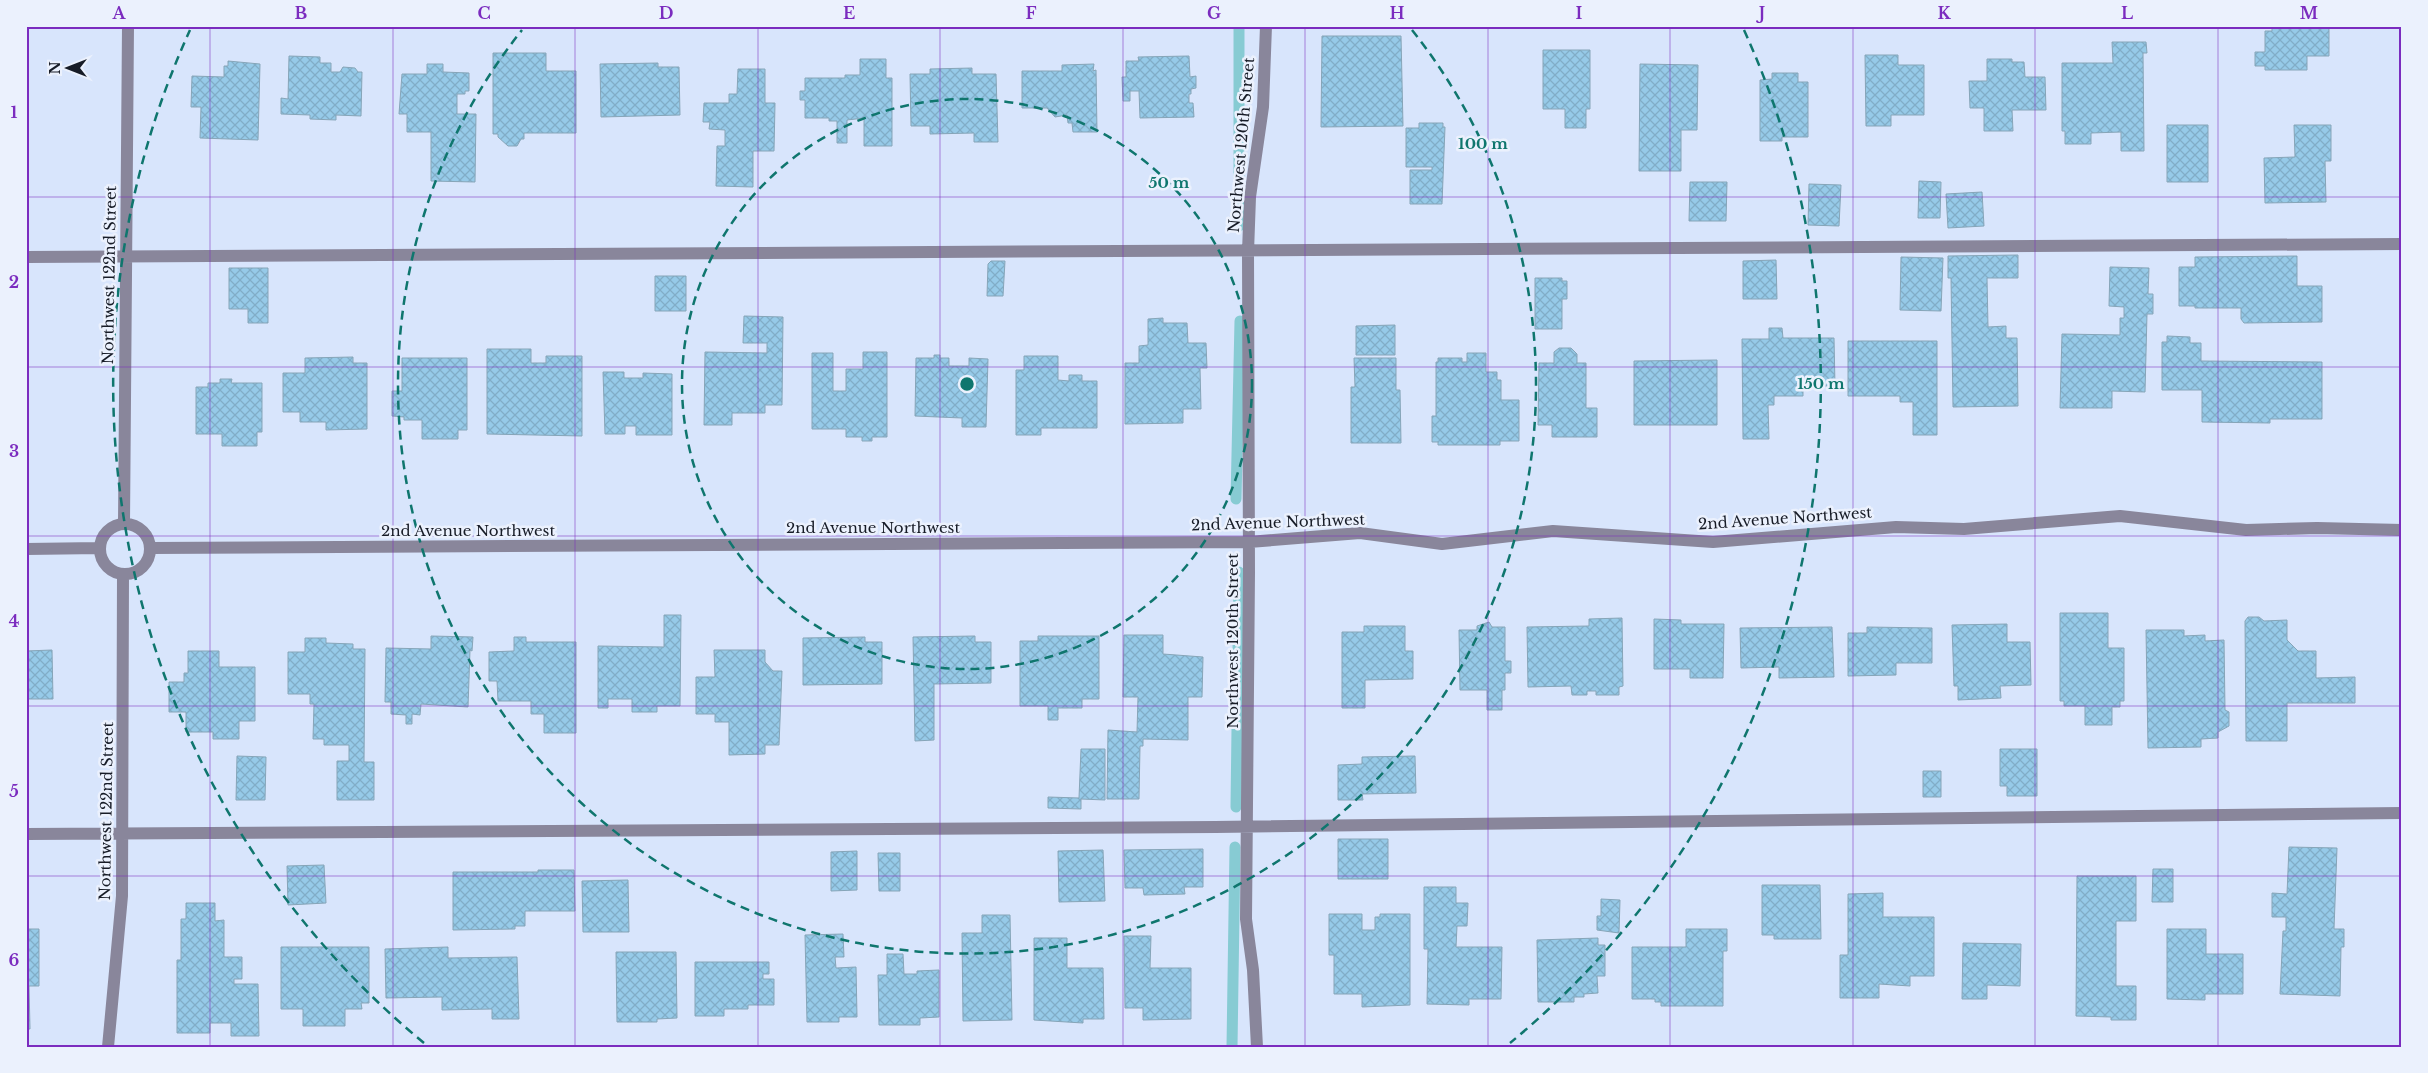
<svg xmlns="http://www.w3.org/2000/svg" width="2428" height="1073" viewBox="0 0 2428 1073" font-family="'Libre Baskerville',serif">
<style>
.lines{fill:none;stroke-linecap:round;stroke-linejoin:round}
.stream{stroke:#87cbd3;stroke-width:11}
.building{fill:url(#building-cross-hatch);stroke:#86a5b8}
.minor{stroke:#89869b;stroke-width:12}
.grid{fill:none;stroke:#7b2cbf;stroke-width:1;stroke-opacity:0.55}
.ring{fill:none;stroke:#0f766e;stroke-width:2.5;stroke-dasharray:9 6}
.labels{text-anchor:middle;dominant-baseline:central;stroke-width:5;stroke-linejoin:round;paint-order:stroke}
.street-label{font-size:15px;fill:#171c27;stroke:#ebf1fd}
.centre{fill:#0f766e;stroke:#ebf1fd;stroke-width:2.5}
.ring-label{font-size:15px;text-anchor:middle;font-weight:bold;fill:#0f766e;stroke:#ebf1fd;stroke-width:5;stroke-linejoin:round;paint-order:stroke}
.neatline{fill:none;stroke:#7b2cbf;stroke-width:2}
.grid-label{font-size:16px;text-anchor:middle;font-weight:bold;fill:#7b2cbf}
</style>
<defs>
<pattern id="building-cross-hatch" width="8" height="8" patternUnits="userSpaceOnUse" patternTransform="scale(1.25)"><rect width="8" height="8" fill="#96cae8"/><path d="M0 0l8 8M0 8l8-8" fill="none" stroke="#81adc7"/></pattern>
</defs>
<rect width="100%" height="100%" fill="#d8e5fc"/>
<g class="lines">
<path class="stream" d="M1239 226V26
M1236 499 1240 321
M1236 807 1239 572
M1232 1047 1235 847"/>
</g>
<path class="building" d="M2272 26H2329V56H2307V70H2265V66H2255V52H2265V31H2272Z
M1322 36H1401L1403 126 1321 127Z
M2112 42H2146L2147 53H2143L2144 151H2121V132L2091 133V144H2065V131H2062V63H2113Z
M1543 50H1590V109H1586V128H1565V109H1543Z
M493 53H546V71H576V133H524V139H521L517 146H508L498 137V134H493Z
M1865 55H1898V65H1924V115H1891V126H1866Z
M289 56 320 57V63H331V72H340L343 67 355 68 358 72H362L361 116 336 115V120L310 119V115L281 114V98L288 99Z
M1189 56 1190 77 1196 76V88L1191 89V94H1189V103H1193L1194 117 1140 118 1139 91H1130V101H1123L1122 77H1126V61H1139L1138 57Z
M860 59H886V78H892V146H864V118L847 120V143H837V121H829V118H805V100H800V91H805V78H845V75H860Z
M1987 59H2012V62H2024L2025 77H2045L2046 110H2012L2013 131H1984V108H1970L1969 81H1987Z
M228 61 260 64 258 140 200 138 201 107H191L192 76 224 77V66H228Z
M26 62H27V117H26Z
M658 63V67H679L680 115 601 117 600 64Z
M427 64H443V72L469 73V91H465V94H457V114H476L475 182 431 181V132H407V114H399L402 74H427Z
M1094 64 1093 71 1096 70 1097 132H1073L1072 123H1068L1067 115 1055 117 1047 108H1022V71H1062V65Z
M1640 64 1698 65 1697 130H1681V171H1639Z
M972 68V74H996L998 142H974V133L930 134V126H911L910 74H930V69Z
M738 69H765V103H775L774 151H753V187L716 186 717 146H725V130L709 129 710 122H703L704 103H729V94H737Z
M1772 73H1798V82H1808V137H1782V141H1760V80L1772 79Z
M1419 123H1443V127H1445L1442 204H1410V170H1432V167H1406V128H1419Z
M2167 125H2208V182H2167Z
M2294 125H2331V161H2325L2326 202 2265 203 2264 158 2295 157Z
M1919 181 1941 182 1940 218H1918Z
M1690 182H1727L1726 221H1689Z
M1809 184 1841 185 1839 226 1808 225Z
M1982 192 1984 226 1948 228 1946 194Z
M2018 255V278H1987L1988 327 2006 326V338H2017L2018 406 1953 407 1951 278H1948V256Z
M2297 256V286H2322V322L2244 323 2241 319V308H2195V306H2179V267H2195V257Z
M1901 257 1943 258 1941 311 1900 310Z
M1776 260 1777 299H1743V261Z
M991 261H1005L1003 296H987L988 264Z
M2110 267 2149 268 2148 294H2153V314H2147L2145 392 2112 391V408H2060L2062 334 2120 335V318H2124V307L2109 306Z
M229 268H268V323H248V309H229Z
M655 276H686V311H655Z
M1535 278H1562V281H1567V299H1562V329H1535Z
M744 316 783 317 782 405H765V413H732V425H704L705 352 767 353V343H743Z
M1163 318V323H1187L1188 343H1206L1207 368H1200L1201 409H1183V423L1125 424V363H1139V346L1148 345V319Z
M1395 325V355H1356V326Z
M1769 328H1782L1783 338H1834L1835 386H1803V396H1774V405H1768L1769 439H1743L1742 339H1769Z
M2167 336 2190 337V343H2201V361L2322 362V419H2270V423L2202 422V390H2162V342H2167Z
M1848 341H1937V435H1913V402H1900V396H1848Z
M1559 348H1571L1577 354V363H1586V408H1597V437H1552V425H1538L1539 363H1554V352Z
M487 349H531V363H546V356H582V436L487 434Z
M863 352H887V437H872V441H862V437H846V429H812V353H833V391H846V369H863Z
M1467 353H1486V372H1497V380H1501V400H1519V441H1500V445H1438V442H1432V416H1436V362H1438V358H1462V362H1467Z
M934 355H940V358H949V366H969V358L988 359 986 427H962V418L915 416 916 358H934Z
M1024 356H1058V380L1069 381V375H1082V381H1097V428H1041V435H1016V370H1024Z
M353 357V363H367V429L326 430V422H300V412H283V373H305V358Z
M402 358H467V430H458V439H422V420H404V417L392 416V391H402Z
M1354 358H1396V390H1400L1401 443H1351V387H1355Z
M1717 360V425H1634V361Z
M603 372H624V378H643V373L672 374V435H636V426H625V434H605Z
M220 379H232L231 383H262V432H257V446H222V434H196V387H208V383H220Z
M2060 613H2108V648H2124V701H2120V707H2112V725H2085V706H2064V701H2060Z
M664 615H681L680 706H657V712H632V699H608V708H598V646L664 647Z
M2248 617H2259L2264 621 2287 620V640L2298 651H2316V678L2355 677V703H2287V741H2246L2245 621Z
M1622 618 1623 686 1619 687V695H1596V691H1587V695H1572L1571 686 1528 687 1527 627 1589 626V619Z
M1654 619 1681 620V624H1724L1723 678H1690V669H1654Z
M1489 622 1492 627H1505V661H1511V673H1505V690H1502V710H1487V690H1460L1459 630H1477V626Z
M2007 624V642H2030L2031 685 2000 686 2001 698 1958 700V686H1954L1952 625Z
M1364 626H1405V651H1413V679L1365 680V708H1342V632H1364Z
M1832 627 1834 677 1779 678V667L1741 668 1740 628Z
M1867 627 1932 628V663H1896V675L1848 676V633H1867Z
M2146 630H2184V636L2205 635V641L2224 640 2225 710 2229 712V726L2218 732V738L2201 739V747L2148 748Z
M1124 635H1163V654L1203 657 1202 697H1188V740L1143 739V746H1140L1139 799H1107L1108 730 1137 732 1138 697H1123Z
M431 636 473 637 472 651 470 650 468 707 421 704 420 715 412 714V724H406V715L391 714V702H385L386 648 431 649Z
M975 636V642H991V683L934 684V740L915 741 913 637Z
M1038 636H1099V699H1082V708H1058V720H1048V706H1020V641H1038Z
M514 637H526V642H576V733H544V714H531V701H498L497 681H489V652L514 651Z
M865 637V642H882V684L803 685V638Z
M305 638H326V643L353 644V649H365L364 762H374V800H337V761H349V745H324V739H313L314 704H310V694H288V652H305Z
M52 650 53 699H26V651Z
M714 650H765V662L773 671H782L779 745H765V754L729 755V722H715V714H696V677H715Z
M188 651H219V667H255V721H239V739H213V732H186V712H169V682H184V673H188Z
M1081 749H1105V800L1081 799V809L1048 808V797L1079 798Z
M2000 749H2037V796H2007V786H2000Z
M237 756 266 757 265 800H236Z
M1415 756 1416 793 1362 794 1363 800H1338V765L1362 764V757Z
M1923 771H1941V797H1923Z
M1338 839H1388V879H1338Z
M2289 847 2337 848 2334 929H2344V947H2341L2340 996 2280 994 2283 931H2286V917H2272V893L2287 894Z
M1203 849V887H1184L1185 894 1144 895 1143 888H1125L1124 850Z
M1103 850 1105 901 1059 902 1058 851Z
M857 851V890L831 891V852Z
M878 853H900V891H879Z
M324 865 326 903 288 905 287 866Z
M2153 869H2173V902H2152Z
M538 870H574L575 911H525V926H515V929L453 930V872H538Z
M2077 876H2136V921H2116V986H2136V1020H2111V1017L2076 1016Z
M628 880 629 932H583L582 881Z
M1762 885H1820L1821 939H1774V935H1762Z
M1424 887H1456V903H1468L1467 926H1457L1456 947H1502L1501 999H1469V1005L1427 1004 1428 949H1424Z
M1883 893V917H1934V976H1910V986L1879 984V998H1840V955H1848V894Z
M1601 899 1620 900 1619 933 1597 930V916H1601Z
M186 903H215V921L224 920V957H242V979H234V984H258L259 1036H231V1023H210V1033H177V960H181V919H186Z
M1329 914H1362V930H1375V917H1380V914H1410V1005L1362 1007V994H1334V955H1329Z
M982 915H1010L1012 1020 963 1021 962 933H982Z
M26 929H39V986H29L30 1029H26Z
M1686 929H1727V951H1723V1006H1661V1002H1655V999H1632V947H1686Z
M2167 929H2206V954H2243V994H2205V1000L2167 999Z
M843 934 844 957H835L836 968 856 967 857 1017H839V1022H807L805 935Z
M1124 936H1151L1150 968H1191V1019L1143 1020V1008H1125Z
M1034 938H1067V968H1103L1104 1019H1083V1023L1034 1020Z
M1598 938V945H1605V976H1597L1598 993 1584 994V997H1574V1002H1538L1537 940Z
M1963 943 2021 944 2020 986 1987 985V999H1962Z
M281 947H369V1003H361L362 1009H345V1026H303V1009H281Z
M448 947V958L517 957 519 1019H492V1009L442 1010V997L386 998 385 949Z
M616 952H676L677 1018 657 1019V1022H617Z
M887 954H903L904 974H917V971L939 970V1017L920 1018V1025H879L878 975H887Z
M695 962H769V974H763V979H774V1005H748V1009H724V1016H695Z"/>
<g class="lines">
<path class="minor" d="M26 257 2402 244
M124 523 128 26
M100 549a25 25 0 1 1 50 0a25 25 0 1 1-50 0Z
M151 548 1249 542 1360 533 1442 544 1553 531 1713 542 1896 527 1964 529 2120 516 2246 530 2317 528 2402 530
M26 549 100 548
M26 834 1215 827 2402 813
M108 1047 122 896 123 574
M1257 1047 1253 970 1246 919 1249 572 1248 252 1250 197 1263 107 1266 26"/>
</g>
<path class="grid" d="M210 26V1047M393 26V1047M575 26V1047M758 26V1047M940 26V1047M1123 26V1047M1305 26V1047M1488 26V1047M1670 26V1047M1853 26V1047M2035 26V1047M2218 26V1047M26 197H2402M26 367H2402M26 536H2402M26 706H2402M26 876H2402"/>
<g class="ring">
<circle cx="967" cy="384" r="285"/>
<path d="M1412 30A569 569 0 1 1 522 30"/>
<path d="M424 1043A854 854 0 0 1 190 30M1744 30A854 854 0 0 1 1510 1043"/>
</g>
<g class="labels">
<g class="street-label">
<text transform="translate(1241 145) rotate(-85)">Northwest 120th Street</text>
<text transform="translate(109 275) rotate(-89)">Northwest 122nd Street</text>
<text transform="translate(1785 518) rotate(-4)">2nd Avenue Northwest</text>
<text transform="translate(1278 522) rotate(-2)">2nd Avenue Northwest</text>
<text x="873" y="527">2nd Avenue Northwest</text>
<text x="468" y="530">2nd Avenue Northwest</text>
<text transform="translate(1232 641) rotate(-90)">Northwest 120th Street</text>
<text transform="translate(106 811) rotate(-89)">Northwest 122nd Street</text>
</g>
</g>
<circle cx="967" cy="384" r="8" class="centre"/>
<g class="ring-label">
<text x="1483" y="149">100 m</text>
<text x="1169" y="188">50 m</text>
<text x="1821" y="389">150 m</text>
</g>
<rect width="2428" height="1073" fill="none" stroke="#ebf1fd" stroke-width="55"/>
<g transform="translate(68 68) rotate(270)" stroke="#ebf1fd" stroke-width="4" paint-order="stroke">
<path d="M0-4L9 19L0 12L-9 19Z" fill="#171c27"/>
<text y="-8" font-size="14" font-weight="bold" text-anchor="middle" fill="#171c27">N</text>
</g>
<rect x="28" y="28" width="2372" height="1018" class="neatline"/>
<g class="grid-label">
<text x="119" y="19">A</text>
<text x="301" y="19">B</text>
<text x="484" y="19">C</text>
<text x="666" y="19">D</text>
<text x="849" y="19">E</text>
<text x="1031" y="19">F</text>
<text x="1214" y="19">G</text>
<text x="1397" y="19">H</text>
<text x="1579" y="19">I</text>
<text x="1762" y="19">J</text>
<text x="1944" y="19">K</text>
<text x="2127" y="19">L</text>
<text x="2309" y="19">M</text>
<text x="14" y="118">1</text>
<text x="14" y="288">2</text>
<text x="14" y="457">3</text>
<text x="14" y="627">4</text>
<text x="14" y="797">5</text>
<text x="14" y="966">6</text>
</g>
</svg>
